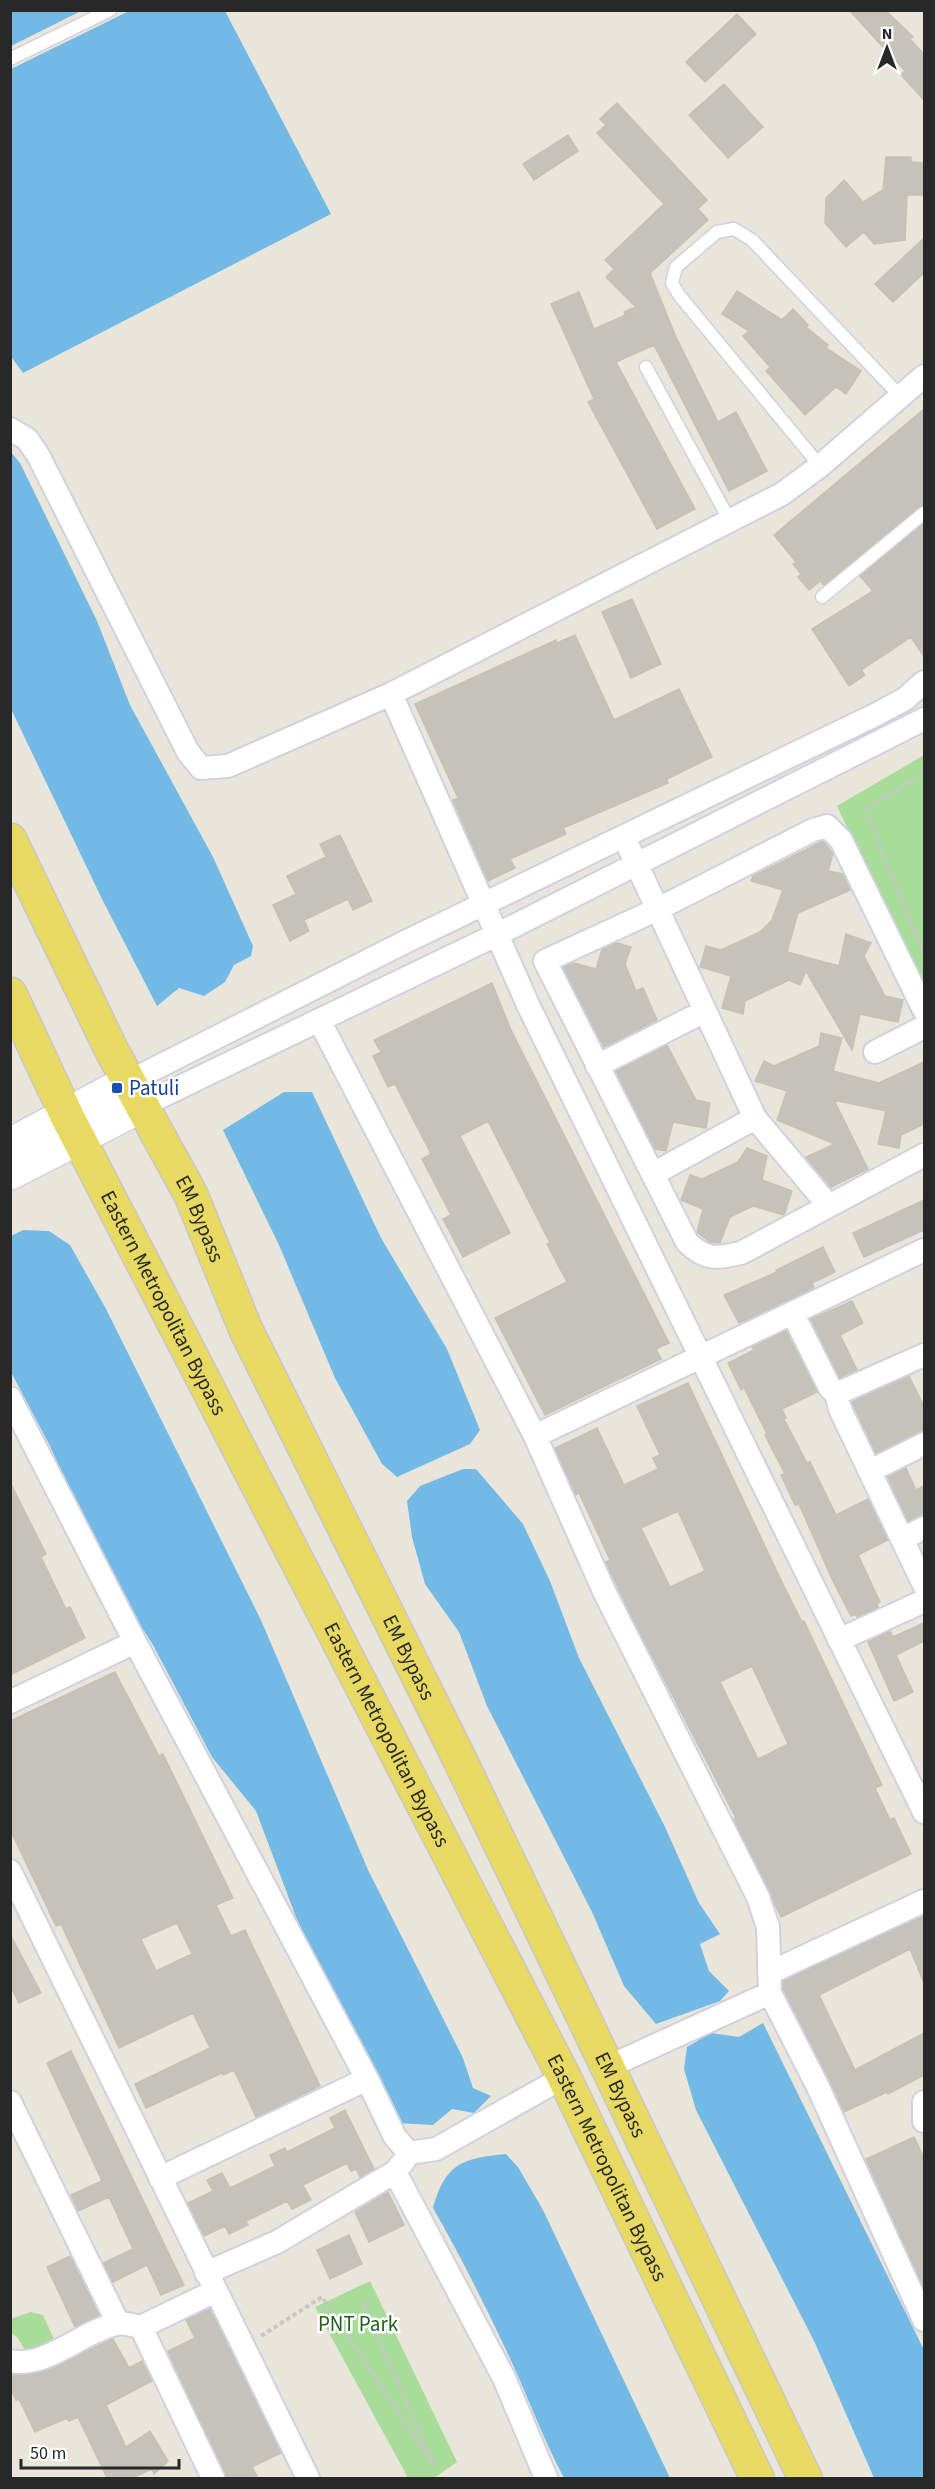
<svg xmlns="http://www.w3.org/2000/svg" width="935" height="2489" viewBox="0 0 935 2489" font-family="'Source Sans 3',sans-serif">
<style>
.green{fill:#a8dd99}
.water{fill:#72b9e6}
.building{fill:#c5c2ba;stroke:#c5c1b4;stroke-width:1.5;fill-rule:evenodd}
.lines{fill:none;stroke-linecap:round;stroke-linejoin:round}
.lane-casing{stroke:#d0d1e0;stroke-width:15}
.street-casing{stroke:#d0d1e0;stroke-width:26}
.secondary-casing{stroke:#d0d1e0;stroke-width:36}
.primary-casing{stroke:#c7c7c7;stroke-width:36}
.path{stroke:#c7c7c7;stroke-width:4;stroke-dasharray:4.5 3;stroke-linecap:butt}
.lane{stroke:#fff;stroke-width:12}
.street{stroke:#fff;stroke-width:22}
.secondary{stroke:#fff;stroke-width:33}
.primary{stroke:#e7d962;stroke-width:33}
.transit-dot{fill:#1a4fb4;stroke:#fff;stroke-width:2}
.labels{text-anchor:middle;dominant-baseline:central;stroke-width:5;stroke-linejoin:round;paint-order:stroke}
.transit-label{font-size:21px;fill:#164399;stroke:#fff;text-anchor:start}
.street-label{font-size:21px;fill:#282828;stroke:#fff}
.park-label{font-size:21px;fill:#235f1d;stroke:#fff}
</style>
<rect width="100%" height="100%" fill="#eae5da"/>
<path class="green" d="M924 755V991L837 806Z
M370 2281 457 2462 434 2478H408L315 2307Z
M31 2312 43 2315 56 2344 29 2356 17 2337 11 2333 10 2319Z"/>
<path class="water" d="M10 11 11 10 81 11 11 46Z
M129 11H225L331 214 23 373 10 355 11 69Z
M11 452 20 463 97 621 130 705 213 857 253 946 251 956 234 965 225 982 204 996 179 988 157 1006 102 899 11 709Z
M284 1092H312L381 1238 447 1349 480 1430 470 1444 397 1477 382 1464 335 1378 279 1245 223 1130Z
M23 1230 49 1231 70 1245 106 1309 260 1618 369 1872 463 2058 473 2088 491 2096 474 2113 452 2109 433 2125 397 2123 333 2001 296 1917 256 1811 212 1757 153 1645 109 1575 49 1444 11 1372V1236Z
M463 1469H476L523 1524 550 1581 579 1658 665 1827 699 1903 720 1934 700 1944 709 1971 729 1991 720 2001 656 2024 624 1986 592 1912 487 1706 459 1632 425 1584 412 1537 407 1501 420 1486Z
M763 2023 924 2350V2478H874L815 2343 696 2110 684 2069 687 2047 711 2033 739 2037Z
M506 2154 518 2167 543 2210 670 2478H564C542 2437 527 2394 507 2352 484 2303 460 2255 433 2208 445 2164 462 2158 506 2154Z"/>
<path class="building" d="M849 10H885L913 37 910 39 924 54V100L901 75 905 71Z
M737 14 756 34 705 82 686 62Z
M724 84 763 127 728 158 689 115Z
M617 103 707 200 698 209 708 220 650 273 675 335 718 422 736 412 767 471 729 491 654 345 616 362 695 509 657 529 588 402 594 399 551 304 579 292 594 329 626 315 624 312 636 307 606 277 614 269 605 260 664 204 597 133 606 125 600 119Z
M568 135 578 151 534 180 523 164Z
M886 157H911V162L924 163V195H907L905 240 874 244 864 232 846 247 825 223 826 198 844 180 863 202 883 190Z
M924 238V273L893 302 875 284Z
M737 291 782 320 793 309 808 325 806 327 828 345 826 348 861 371 846 394 836 387 805 415 766 371 770 367 743 336 749 331 722 314Z
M924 409V505L919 507 824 585 820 581 809 590 798 577 801 574 793 564 796 562 774 535Z
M924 523V657L911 637 861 670 865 675 849 686 812 629 873 591 860 576Z
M632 599 661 664 631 678 602 612Z
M575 635 614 720 679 689 712 757 667 779 668 783 563 828 566 834 510 859 515 868 488 881 453 800 458 798 415 704 556 640 557 643Z
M340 835 372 901 353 910 348 899 304 920 309 931 290 941 273 905 296 894 287 876 326 857 320 844Z
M823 841 833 854 828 871 843 874 850 890 798 913 787 952 839 966 846 934 871 943 864 956 885 996 903 1000 898 1022 860 1014 852 1050 806 971 800 985 789 980 745 1001 743 1014 722 1008 731 976 700 967 706 946 721 950 760 932 772 920 783 890 751 881 753 876Z
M617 943 631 947 625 964 636 991 643 988 657 1020 604 1047 563 967 574 963 596 969 602 950Z
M492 983 511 1030 669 1343 656 1349 661 1359 545 1415 495 1318 567 1282 547 1244 550 1243 488 1121 460 1136 510 1233 463 1257 443 1219 451 1215 422 1159 431 1154 395 1084 388 1087 373 1056 381 1052 374 1040Z
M821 1033 842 1038 833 1071 879 1083 924 1062V1124L901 1135 899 1148 878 1144 886 1111 834 1100 868 1169 831 1187 806 1157 835 1144 777 1120 787 1091 755 1081 764 1061 774 1066 819 1046Z
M667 1045 696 1100 710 1103 706 1128 673 1122 666 1151 655 1149 616 1071Z
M747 1148 767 1156 762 1180 792 1191 784 1215 753 1206 730 1217 720 1243 710 1242 697 1232 703 1209 681 1200 690 1175 702 1179 738 1162Z
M924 1200V1230L864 1257 853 1233Z
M823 1247 835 1272 812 1283 814 1288 739 1323 724 1295 777 1272 776 1270Z
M852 1301 863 1323 840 1335 857 1370 840 1378 811 1319Z
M786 1331 817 1392 782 1409 786 1418 784 1419 807 1463 810 1462 836 1515 868 1499 888 1540 858 1555 880 1602 877 1604 878 1607 857 1617 855 1614 851 1616 832 1579 799 1504 795 1505 781 1475 785 1474 765 1435 767 1434 744 1388 741 1390 728 1363 754 1350 752 1347Z
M909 1376 924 1406V1431L876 1453 852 1402Z
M688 1383 779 1576 802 1622 804 1621 882 1785 875 1788 890 1820 894 1818 911 1854 781 1917 734 1819 736 1818 632 1617 606 1562 610 1560 600 1538 579 1493 576 1495 555 1448 597 1428 624 1485 658 1469 653 1458 660 1455 637 1406ZM678 1511 705 1571 670 1587 641 1528ZM752 1666 788 1744 758 1759 720 1682Z
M906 1468 916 1490 924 1486V1515L908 1521 888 1477Z
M10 1482 46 1554 41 1557 66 1609 70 1607 85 1638 10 1675Z
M924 1623V1641L896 1655 913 1692 894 1701 868 1642 890 1631 893 1637Z
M115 1672 159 1756 163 1754 233 1898 216 1905 231 1936 245 1930 320 2086 256 2117 234 2070 223 2075 222 2073 146 2108 135 2084 210 2048 193 2013 119 2048 61 1924 56 1926 10 1829V1721ZM177 1923 192 1954 156 1971 141 1939Z
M924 1916V1983L910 1949 819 1995 855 2070 924 2033V2075L888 2094 887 2092 844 2112 783 1989V1981Z
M10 1934 41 1993 19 2003 10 1985Z
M71 2051 184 2285 161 2295 147 2265 113 2282 103 2263 133 2249 109 2197 78 2211 71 2195 102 2181 47 2063Z
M345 2110 374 2169 360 2177 356 2169 351 2171 347 2163 303 2185 311 2200 292 2209 287 2201 246 2221 248 2225 229 2234 225 2226 204 2236 188 2203 213 2191 207 2180 222 2173 230 2188 275 2166 270 2155 285 2148 287 2152 335 2128 330 2118Z
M914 2137 924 2158V2289L866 2159Z
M388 2192 404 2225 369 2242 355 2212Z
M349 2235 362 2264 330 2279 317 2250Z
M70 2256 99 2315 75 2327 47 2267Z
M210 2309 281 2453 252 2467 258 2478H226L168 2351 195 2338 186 2320Z
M113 2339 129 2368 142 2361 152 2381 106 2405 126 2447 150 2431 168 2461 154 2474 152 2469 132 2478H107L78 2417 69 2421 67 2418 35 2432 19 2399 16 2400 10 2388V2376L42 2372Z"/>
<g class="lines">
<defs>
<path id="lane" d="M10 59 110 10
M646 367 730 521
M820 466 679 295 672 283 676 267 717 232 734 229 752 240 901 397
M822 597 924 513"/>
<path id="street" d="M10 429 27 439 38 455 188 752 201 768 228 766 391 694 782 494 820 466 924 376
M391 694 529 1007 924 1812
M630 850 755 1118 829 1206
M924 1010 841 840 827 826 813 830 658 909 545 961 687 1242C706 1261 716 1258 741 1253L924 1155
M319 1020 535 1436 604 1591 758 1897 768 1927 770 1993
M875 1052 924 1027
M597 1066 705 1011
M130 1081 403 943 875 715 905 699 924 682
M143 1105 498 934 924 719
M653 1174 755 1118
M793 1314 830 1388 836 1394 924 1355
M836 1394 840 1409 902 1539
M10 1398 135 1642 367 2079 395 2137 409 2153 436 2149 564 2077
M535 1436 924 1250
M870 1471 924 1444
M924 1528 902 1539 924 1585
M839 1640 924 1601
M10 1702 135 1642
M10 1871 308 2478
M769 1973 924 1901
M608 2067 770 1993 818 2087 924 2320
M10 2102 118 2323
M924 2102V2121
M395 2172 504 2378 546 2478
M160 2178 367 2079
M206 2273 277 2242 395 2172 404 2161
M141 2327 215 2291
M10 2361C46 2369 84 2330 117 2324 124 2322 134 2326 141 2327L213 2478"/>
<path id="secondary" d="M10 1145 130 1081
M10 1173 143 1105"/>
<g id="primary">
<path id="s1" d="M10 840 112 1051 191 1195 246 1330 457 1754 805 2478"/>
<path id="s2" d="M10 994 67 1116 564 2077 757 2478"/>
</g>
</defs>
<use href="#lane" class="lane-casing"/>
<use href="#street" class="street-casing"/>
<use href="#secondary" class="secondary-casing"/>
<use href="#primary" class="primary-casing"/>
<path class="path" d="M924 773 865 810 924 956
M261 2336 322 2297 433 2464 362 2301"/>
<use href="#lane" class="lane"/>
<use href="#street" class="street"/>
<use href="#secondary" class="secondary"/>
<use href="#primary" class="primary"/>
</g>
<rect class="transit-dot" x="111" y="1082" width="12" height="12" rx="3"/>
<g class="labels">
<g class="transit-label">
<text x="129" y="1088">Patuli</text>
</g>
<g class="street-label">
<text stroke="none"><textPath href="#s1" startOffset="424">EM Bypass</textPath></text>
<text stroke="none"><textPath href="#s2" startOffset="345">Eastern Metropolitan Bypass</textPath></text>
<text stroke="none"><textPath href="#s1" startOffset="910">EM Bypass</textPath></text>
<text stroke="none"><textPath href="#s2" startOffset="831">Eastern Metropolitan Bypass</textPath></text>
<text stroke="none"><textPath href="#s1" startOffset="1396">EM Bypass</textPath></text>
<text stroke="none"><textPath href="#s2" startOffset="1317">Eastern Metropolitan Bypass</textPath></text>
</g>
<g class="park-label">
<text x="358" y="2324">PNT Park</text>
</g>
</g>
<rect width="935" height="2489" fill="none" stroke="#282828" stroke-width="24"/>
<g transform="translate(887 48)" stroke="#ffffff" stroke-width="4.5" paint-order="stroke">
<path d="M0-4.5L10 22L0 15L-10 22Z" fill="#282828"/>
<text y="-9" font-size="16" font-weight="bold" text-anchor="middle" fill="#282828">N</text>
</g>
<path d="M21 2459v9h158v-9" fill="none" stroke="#282828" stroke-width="3"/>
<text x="30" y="2459" font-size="18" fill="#282828" stroke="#ffffff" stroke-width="4.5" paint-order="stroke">50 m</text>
</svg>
